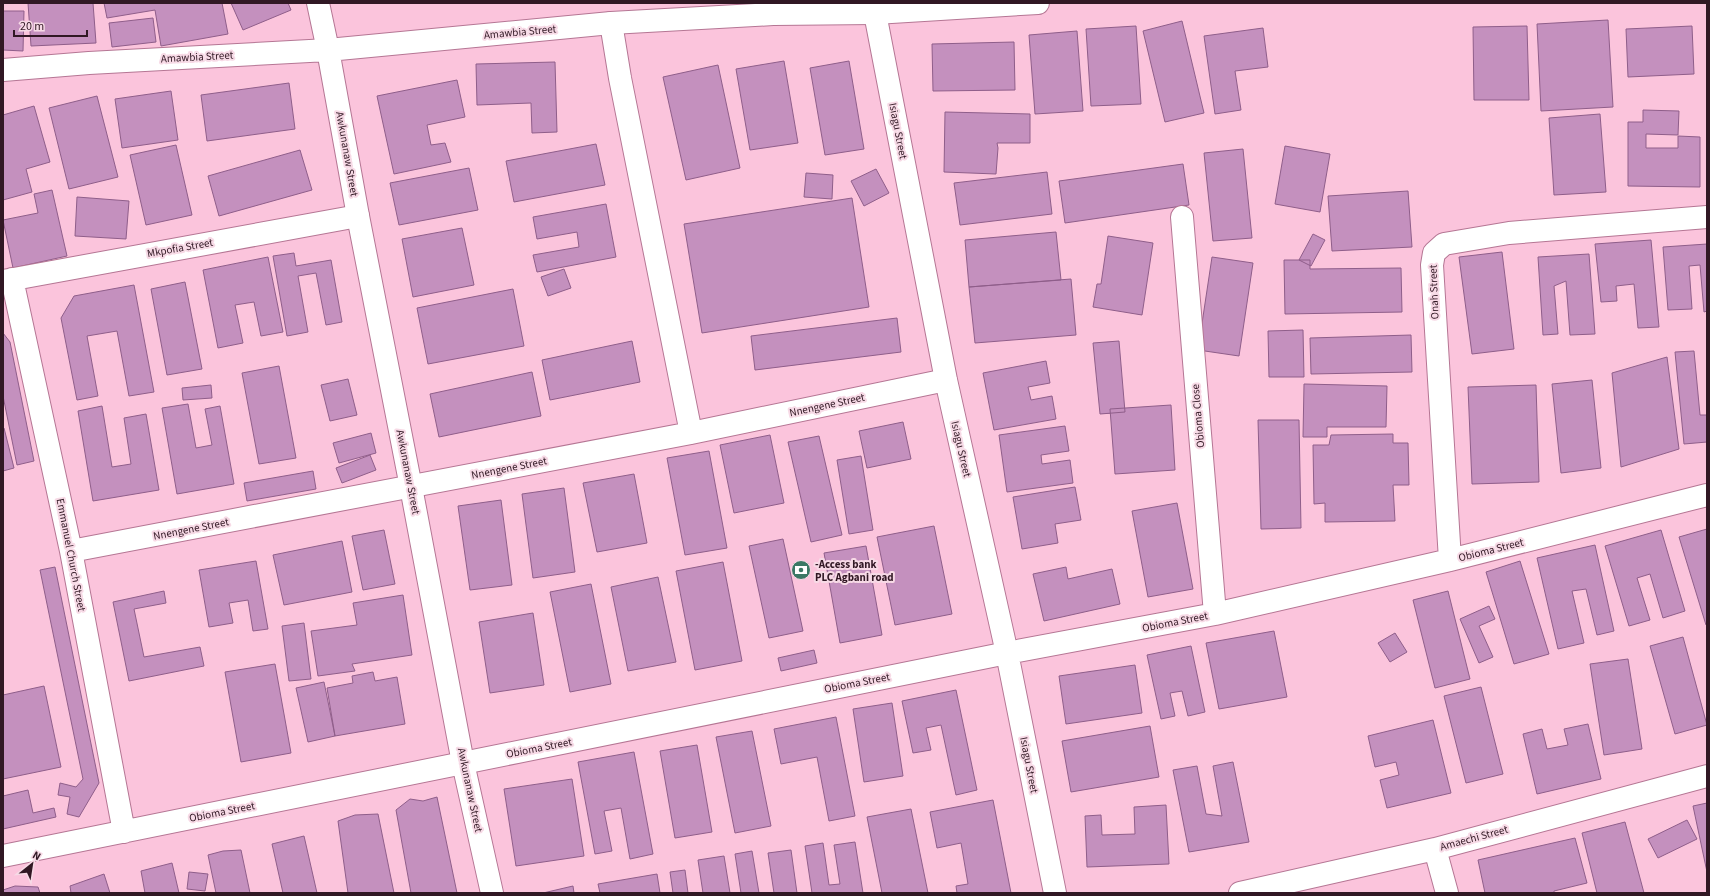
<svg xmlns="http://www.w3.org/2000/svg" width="1710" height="896" viewBox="0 0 1710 896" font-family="'Source Sans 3',sans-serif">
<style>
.building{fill:#c490be;stroke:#8f5e8a}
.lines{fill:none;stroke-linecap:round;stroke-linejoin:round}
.street-casing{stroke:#b57694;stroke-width:24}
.secondary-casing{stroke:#b57694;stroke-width:24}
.street{stroke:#fff;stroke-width:22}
.secondary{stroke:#fff;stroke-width:22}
.labels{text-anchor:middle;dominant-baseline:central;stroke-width:4;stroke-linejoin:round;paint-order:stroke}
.street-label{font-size:11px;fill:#311824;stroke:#f7dae6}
.poi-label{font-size:11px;font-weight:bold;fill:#311824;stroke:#f7dae6;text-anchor:start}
</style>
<rect width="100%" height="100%" fill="#fbc4dc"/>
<path class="building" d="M28 3H93L96 43 31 46Z
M104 3H222L228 34 161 46 155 10 107 18Z
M231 3H288L291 10 243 30Z
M3 11H24L23 51 3 50Z
M153 18 156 42 112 47 109 23Z
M1608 20 1613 107 1541 111 1537 24Z
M1182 21 1204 113 1165 122 1143 31Z
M1136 26 1141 104 1091 106 1086 29Z
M1527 26 1529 100H1474L1473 27Z
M1692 26 1694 74 1628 77 1626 29Z
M1263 28 1268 67 1235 71 1241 110 1215 114 1204 36Z
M1077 31 1083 111 1035 114 1029 35Z
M1014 42 1015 90 933 91 932 44Z
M784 61 798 143 750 150 736 69Z
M849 61 864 149 825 155 810 68Z
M555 62 557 132 532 133 531 103 477 105 476 64Z
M718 65 740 168 686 180 663 77Z
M457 80 465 117 427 125 431 145 445 143 451 162 394 174 377 96Z
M289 83 295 129 207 141 201 95Z
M171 91 178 140 122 148 115 99Z
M97 96 118 177 69 189 49 108Z
M34 106 50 162 26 169 32 192 3 200V115Z
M1643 110 1679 111 1678 135 1646 134V148H1678V136L1700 137V187L1628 186V122H1643Z
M945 112 1030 114V143H997L998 148 996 174 944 172Z
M1600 114 1606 192 1554 195 1549 118Z
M596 144 605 185 514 202 506 161Z
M176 145 192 215 146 225 130 155Z
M1285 146 1330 154 1320 212 1275 204Z
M1243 149 1252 238 1213 241 1204 153Z
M300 150 312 190 219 216 208 176Z
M1183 164 1189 205 1065 223 1059 181Z
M469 168 478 210 399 225 390 183Z
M876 169 889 193 864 206 851 181Z
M1047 172 1052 214 960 225 954 183Z
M806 173 833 175 832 199 804 197Z
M52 190 67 256 13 268 3 220 38 213 34 194Z
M1408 191 1412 247 1332 251 1328 196Z
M77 197 129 201 126 239 75 236Z
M852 198 869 307 702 333 684 224Z
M606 204 616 257 537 272 533 255 579 247 577 232 537 239 533 217Z
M462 228 474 285 413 297 402 239Z
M1056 232 1061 280 969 287 965 240Z
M1313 234 1325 240 1311 266 1299 260Z
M1108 236 1153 243 1142 315 1093 307 1097 284H1101Z
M1651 240 1659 327 1638 328 1634 284 1616 286 1617 301 1601 302 1595 244Z
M1707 244V311L1704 312 1700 265 1689 266 1692 309 1668 310 1663 247Z
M1502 252 1514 349 1472 354 1459 257Z
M294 253 296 266 331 260 342 322 326 325 316 273 298 276 308 332 287 336 273 256Z
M1589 254 1595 334 1570 335 1566 281 1554 286 1558 334 1543 335 1538 257Z
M268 257 283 332 261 336 254 302 235 305 243 343 218 348 203 270Z
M1212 257 1253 263 1239 356 1198 350Z
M1284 260H1310V269L1401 268 1402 312 1285 314Z
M564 269 571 288 548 296 541 277Z
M1071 279 1076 335 975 343 969 287Z
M185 282 202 369 167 375 151 289Z
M134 285 154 392 129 396 117 331 87 336 98 396 77 400 61 318 74 296Z
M513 289 524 346 428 364 417 308Z
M897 318 901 352 755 370 751 336Z
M1303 330 1304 377H1269L1268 331Z
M3 333 10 342 34 461 17 465 3 396Z
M1411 335 1412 372 1311 374 1310 338Z
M632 341 640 382 550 400 542 360Z
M1119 341 1125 412 1100 414 1093 343Z
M1694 351 1700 415H1707V442L1684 444 1675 352Z
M1667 357 1679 449 1621 467 1612 373Z
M1046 361 1050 383 1028 387 1031 400 1052 396 1056 419 994 430 983 373Z
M279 366 296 458 259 464 242 373Z
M532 372 541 416 439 437 430 394Z
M348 379 357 415 330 421 321 385Z
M1592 380 1601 468 1561 473 1552 384Z
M1304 384 1387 386 1386 427H1327V437H1303Z
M211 385 212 398 183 400 182 388Z
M1536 385 1539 482 1472 484 1468 387Z
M188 404 196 448 212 445 205 409 220 406 234 484 177 494 162 408Z
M1171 405 1175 470 1115 474 1110 409Z
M102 406 112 467 131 464 124 418 146 414 159 490 93 501 78 411Z
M1258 420H1299L1301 528 1261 529Z
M903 422 911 459 867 468 859 431Z
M1065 426 1069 451 1041 455 1042 464 1070 460 1073 483 1007 492 999 435Z
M3 428H4L14 468 3 471Z
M371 433 376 453 339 463 333 443Z
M1393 434V443H1408L1409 485H1393L1395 521 1325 522V503L1314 504 1313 445H1329L1331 435Z
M770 435 784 503 734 513 720 445Z
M819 436 842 535 811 542 788 442Z
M709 451 727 548 685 555 667 458Z
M370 455 376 470 342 483 336 468Z
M861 456 873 530 849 534 837 460Z
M313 471 316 489 247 501 244 483Z
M634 474 647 543 597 552 583 483Z
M1075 487 1081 520 1055 524 1058 543 1022 549 1013 497Z
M564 488 575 572 533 578 522 494Z
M501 500 512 585 470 590 458 506Z
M1177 503 1193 589 1148 597 1132 511Z
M934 526 952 614 895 625 877 537Z
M1707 529V625H1706L1679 537Z
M384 530 395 584 363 590 352 536Z
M1661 530 1685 611 1663 618 1650 574 1637 578 1650 620 1629 626 1605 546Z
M783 539 803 631 769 638 749 546Z
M342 541 352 592 284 605 273 555Z
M1595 545 1614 631 1597 635 1586 589 1572 591 1584 643 1558 649 1537 558Z
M866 546 882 635 840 643 824 553Z
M256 561 268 629 253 631 248 600 229 603 233 623 209 627 199 570Z
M1520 561 1549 654 1514 664 1486 572Z
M723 562 742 661 695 670 676 571Z
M55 567 99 783 79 817 67 814 70 797 58 795 60 783 76 787 83 779 40 570Z
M1066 567 1068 579 1112 569 1120 604 1044 621 1033 574Z
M658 577 676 662 628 671 611 587Z
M591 584 611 684 570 692 550 592Z
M164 591 166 603 134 609 144 657 200 647 204 666 129 681 113 602Z
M1448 591 1470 679 1435 688 1413 600Z
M403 595 412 655 352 664 355 671 318 676 311 631 357 625 353 603Z
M1489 606 1495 619 1479 626 1493 657 1479 663 1460 619Z
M533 613 544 685 490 693 479 622Z
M304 623 311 679 289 681 282 626Z
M1274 631 1287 697 1219 709 1206 643Z
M1395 633 1407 652 1390 662 1378 643Z
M1683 637 1707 725 1675 734 1650 646Z
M1191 646 1205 712 1188 716 1182 691 1170 693 1175 716 1161 719 1147 655Z
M814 650 817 663 781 671 778 658Z
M1628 659 1642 749 1604 755 1590 664Z
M275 664 291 753 241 762 225 672Z
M1135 665 1142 713 1066 724 1059 676Z
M373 672 375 681 397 677 405 724 335 736 327 688 353 683 352 676Z
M324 682 335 736 308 742 296 688Z
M44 686 61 767 3 779V695Z
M1481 687 1503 774 1466 783 1444 696Z
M956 690 977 790 956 795 941 725 926 728 931 750 913 753 902 701Z
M892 703 903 776 864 782 853 709Z
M836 717 855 816 829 821 817 757 781 764 774 729Z
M1433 720 1451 793 1387 808 1380 780 1399 775 1396 762 1375 767 1368 736Z
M1588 724 1601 779 1537 794 1523 734 1542 729 1547 749 1568 745 1564 729Z
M1150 726 1159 777 1071 792 1062 741Z
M752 731 771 826 735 833 716 737Z
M697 745 712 832 675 838 660 751Z
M634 752 653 854 630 859 621 808 604 811 612 851 595 854 578 762Z
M1233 762 1249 842 1189 852 1173 770 1197 766 1206 814 1222 816 1213 766Z
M572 779 584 856 516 866 504 789Z
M28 790 33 813 54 808 56 817 3 829V796Z
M437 797 457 893H411L396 810 410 799 423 801Z
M993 800 1011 893H957L956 886 968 884 961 843 937 848 930 812Z
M1707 803V872L1693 806Z
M1166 805 1169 864 1087 867 1085 816 1101 815 1102 835 1135 834 1134 807Z
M911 809 928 893H882L867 817Z
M378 814 394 893H348L338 821 355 815Z
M1687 820 1697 839 1658 858 1648 839Z
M1625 822 1644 893H1597L1582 833Z
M304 836 317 893H283L272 844Z
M1575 838 1587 883 1554 891V893H1485L1478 860Z
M855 842 863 893H812L805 846 823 843 829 885 840 884 834 845Z
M241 850 250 893H216L208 855 223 851Z
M791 850 797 893H774L768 853Z
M752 851 759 893H741L735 854Z
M724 856 730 893H703L698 860Z
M172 863 179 893H145L141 871Z
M685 870 688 893H673L670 872Z
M189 872 208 874 205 891 187 889Z
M104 874 110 893H71L70 886Z
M657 874 660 893H600L598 884Z
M15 886 38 887 40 893H3V890Z
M573 886 574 893H543Z"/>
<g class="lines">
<defs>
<path id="street" d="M318 3 328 50
M873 3 946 380 1007 653 1055 893
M611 23 620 78 691 433
M1182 217 1215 614
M12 279 71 551 124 832
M3 281 358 216
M71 551 691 433 946 380
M1450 560 1432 265 1434 253 1444 244 1509 233 1707 217
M1435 849 1447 893
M3 856 1007 653 1215 614 1450 560 1707 495
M1240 893 1435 849 1707 776"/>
<path id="secondary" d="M328 50 358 216 411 487 463 763 492 893
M3 70 89 63 328 50 611 23 773 14 875 13 1038 3"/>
</defs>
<use href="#street" class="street-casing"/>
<use href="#secondary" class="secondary-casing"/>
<use href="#street" class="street"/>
<use href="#secondary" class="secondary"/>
</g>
<defs>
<symbol id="bank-disc" viewBox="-11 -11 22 22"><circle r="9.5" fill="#3b7865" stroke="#f7dae6"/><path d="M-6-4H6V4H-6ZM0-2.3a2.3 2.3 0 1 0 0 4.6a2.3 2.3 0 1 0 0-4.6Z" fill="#fff"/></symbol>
</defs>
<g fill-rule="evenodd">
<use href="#bank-disc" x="790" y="559" width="22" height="22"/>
</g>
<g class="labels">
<g class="street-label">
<text transform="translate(520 32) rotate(-5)">Amawbia Street</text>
<text transform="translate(197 57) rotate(-3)">Amawbia Street</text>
<text transform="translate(898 131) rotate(79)">Isiagu Street</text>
<text transform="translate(347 154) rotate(80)">Awkunanaw Street</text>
<text transform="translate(180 248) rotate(-10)">Mkpofia Street</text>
<text transform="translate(1434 292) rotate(-92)">Onah Street</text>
<text transform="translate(827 405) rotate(-12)">Nnengene Street</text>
<text transform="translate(1198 416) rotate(-95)">Obioma Close</text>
<text transform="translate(961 449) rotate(77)">Isiagu Street</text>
<text transform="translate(509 468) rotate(-11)">Nnengene Street</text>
<text transform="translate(408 472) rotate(79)">Awkunanaw Street</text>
<text transform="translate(191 529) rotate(-11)">Nnengene Street</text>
<text transform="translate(1491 550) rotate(-14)">Obioma Street</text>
<text transform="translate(71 555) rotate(79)">Emmanuel Church Street</text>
<text transform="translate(1175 622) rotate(-11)">Obioma Street</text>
<text transform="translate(857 683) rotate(-11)">Obioma Street</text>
<text transform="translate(539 748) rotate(-11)">Obioma Street</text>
<text transform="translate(1029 765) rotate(79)">Isiagu Street</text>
<text transform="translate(470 790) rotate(78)">Awkunanaw Street</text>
<text transform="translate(222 812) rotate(-11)">Obioma Street</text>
<text transform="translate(1474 838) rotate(-15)">Amaechi Street</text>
</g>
<g class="poi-label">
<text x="815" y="564">-Access bank<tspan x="815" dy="13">PLC Agbani road</tspan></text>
</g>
</g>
<rect width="1710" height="896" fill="none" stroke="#311824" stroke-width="8"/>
<g transform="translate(32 864) rotate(30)" stroke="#f7dae6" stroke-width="3" paint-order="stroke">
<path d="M0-3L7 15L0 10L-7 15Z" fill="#311824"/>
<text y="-6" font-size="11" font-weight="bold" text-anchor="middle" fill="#311824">N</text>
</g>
<path d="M14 30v6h73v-6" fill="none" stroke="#311824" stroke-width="2"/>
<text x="20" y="30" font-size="12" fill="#311824" stroke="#f7dae6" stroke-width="3" paint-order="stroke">20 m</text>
</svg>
